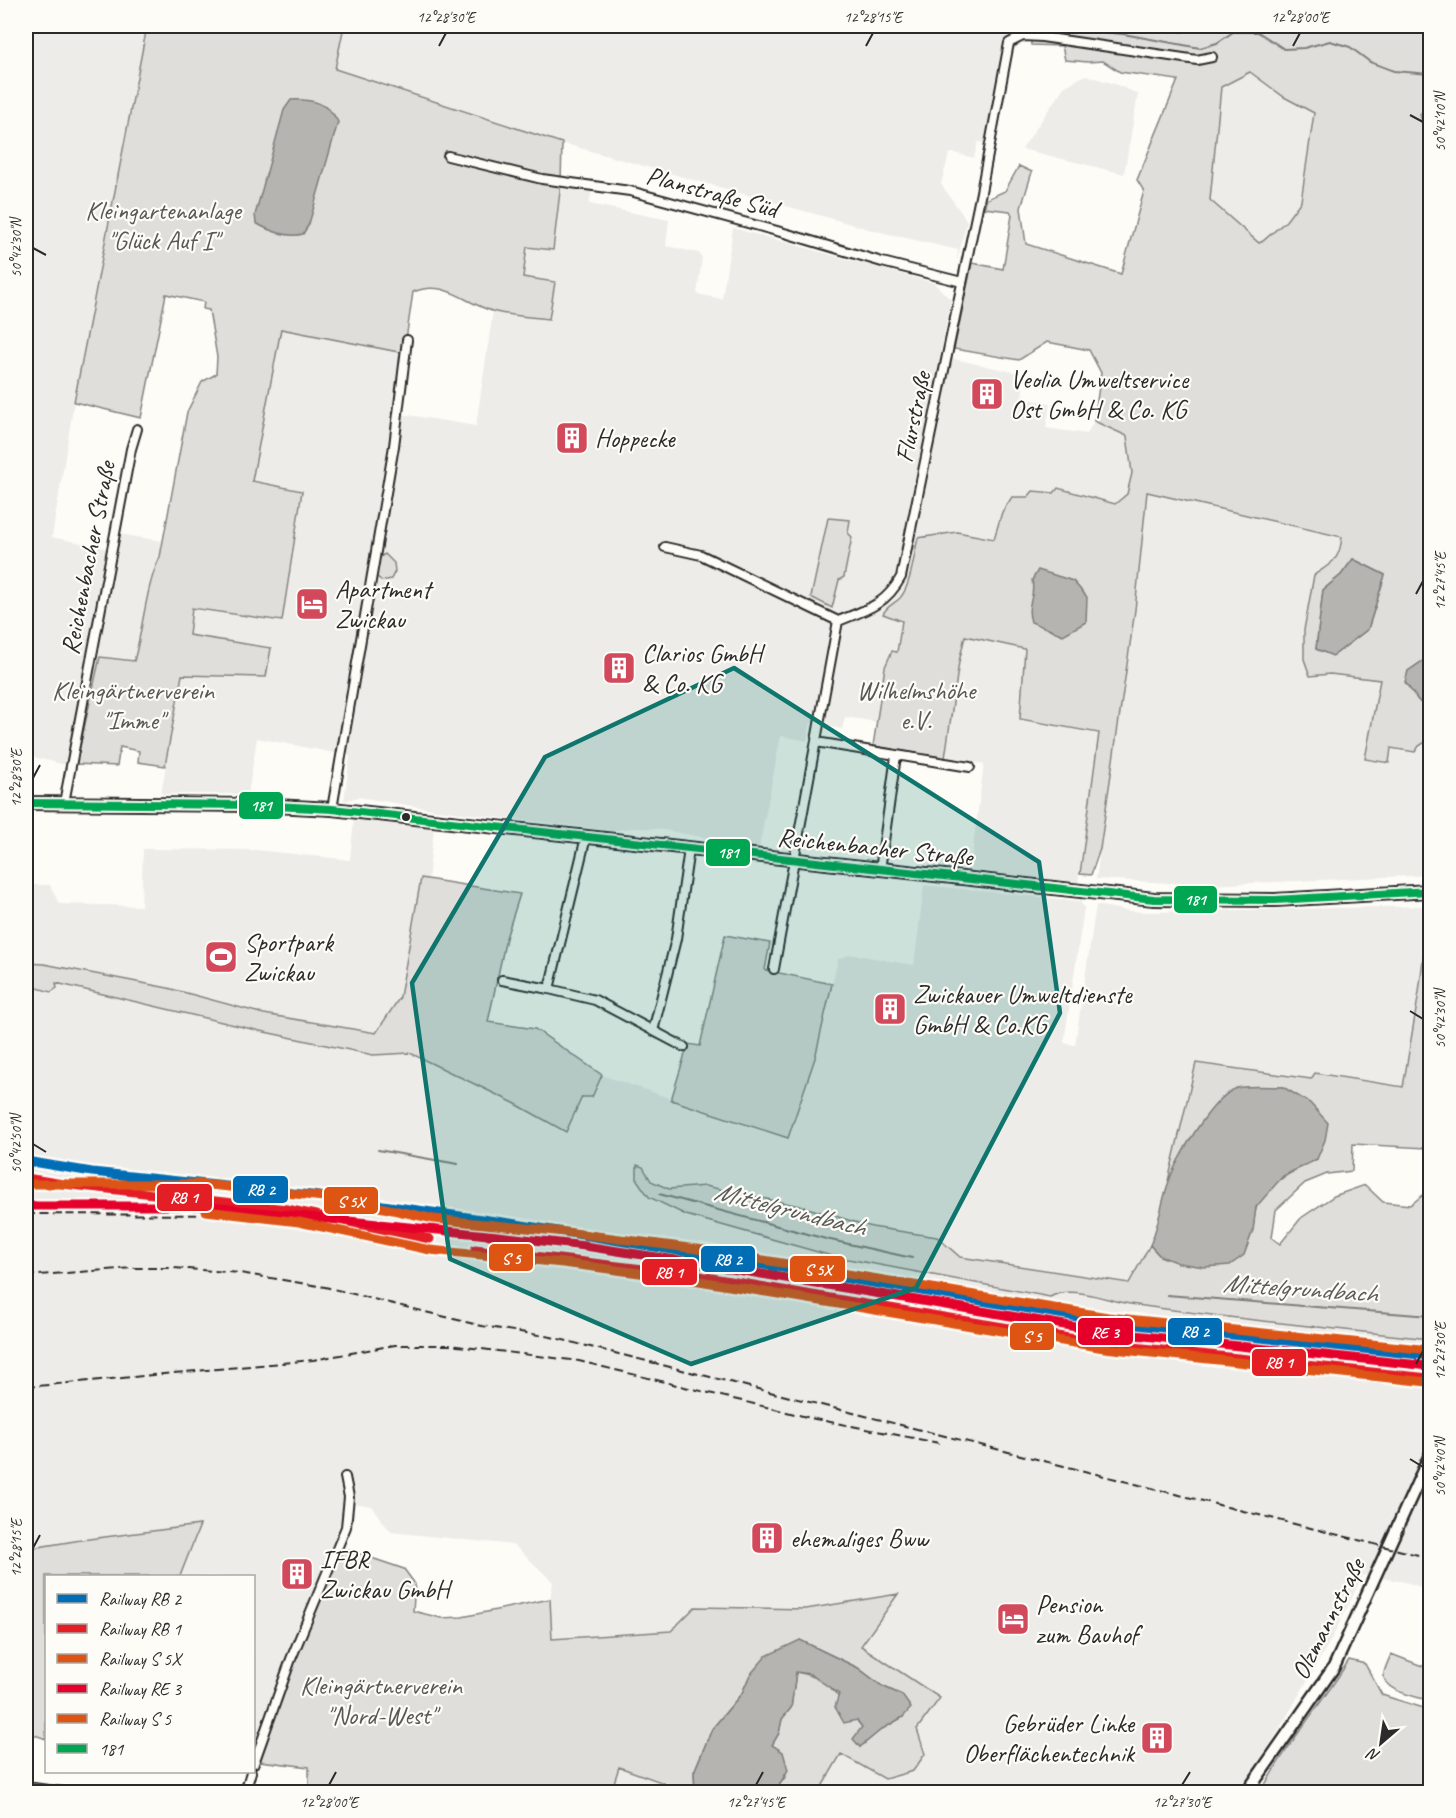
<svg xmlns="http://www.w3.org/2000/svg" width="1456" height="1818" viewBox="0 0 1456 1818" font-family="Caveat,sans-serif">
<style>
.built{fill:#edece8}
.green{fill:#dfdeda;stroke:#858482;stroke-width:1.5;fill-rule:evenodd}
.water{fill:#b5b4b1;stroke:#7e7d7b;stroke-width:1.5}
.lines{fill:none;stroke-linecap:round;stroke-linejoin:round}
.stream{stroke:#7e7d7b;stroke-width:2}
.street-casing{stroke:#2b2b2b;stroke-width:12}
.secondary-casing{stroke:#2b2b2b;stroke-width:15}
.primary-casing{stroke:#2b2b2b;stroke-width:16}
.street{stroke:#fdfcf7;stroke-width:8}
.secondary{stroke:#fdfcf7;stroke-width:10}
.primary{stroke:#fdfcf7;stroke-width:12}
.rail{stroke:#2b2b2b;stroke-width:2;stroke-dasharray:9 4.5;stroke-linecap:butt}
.bus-1-casing{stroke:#fdfcf7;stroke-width:12}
.bus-1{stroke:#00a651;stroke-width:8}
.rail-1-casing{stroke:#fdfcf7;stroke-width:14}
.rail-2-casing{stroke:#fdfcf7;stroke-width:14}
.rail-3-casing{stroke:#fdfcf7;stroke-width:14}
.rail-4-casing{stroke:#fdfcf7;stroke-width:14}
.rail-5-casing{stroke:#fdfcf7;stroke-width:14}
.rail-1{stroke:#006db5;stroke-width:9}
.rail-2{stroke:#e31e25;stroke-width:9}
.rail-3{stroke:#dd5413;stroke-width:9}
.rail-4{stroke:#e4002b;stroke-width:9}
.rail-5{stroke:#dd5413;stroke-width:9}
.marked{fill:#0f766e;fill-opacity:0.2;stroke:#0f766e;stroke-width:4.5;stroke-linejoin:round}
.ticks{fill:none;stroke:#2b2b2b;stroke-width:2}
.bus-dot{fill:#2b2b2b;stroke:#fdfcf7;stroke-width:2}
.labels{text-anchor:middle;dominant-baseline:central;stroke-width:4.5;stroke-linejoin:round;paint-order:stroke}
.street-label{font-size:26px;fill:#2b2b2b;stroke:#fdfcf7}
.park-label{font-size:26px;fill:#585857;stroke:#fdfcf7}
.poi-label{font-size:26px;fill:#2b2b2b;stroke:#fdfcf7;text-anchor:start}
.water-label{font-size:27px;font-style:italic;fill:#5b5b5a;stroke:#fdfcf7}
.line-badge{stroke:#fdfcf7;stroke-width:2}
.badge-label{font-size:16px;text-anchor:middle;font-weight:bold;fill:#fff}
.neatline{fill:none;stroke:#2b2b2b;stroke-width:2}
.ticks-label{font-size:15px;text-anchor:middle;fill:#2b2b2b}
</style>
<rect width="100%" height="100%" fill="#fdfcf7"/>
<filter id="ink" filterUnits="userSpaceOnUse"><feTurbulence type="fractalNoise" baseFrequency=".0167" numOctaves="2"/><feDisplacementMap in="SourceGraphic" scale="12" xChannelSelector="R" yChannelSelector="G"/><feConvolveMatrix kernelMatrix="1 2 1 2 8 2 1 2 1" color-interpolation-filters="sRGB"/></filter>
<g filter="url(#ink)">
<path class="built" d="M26 26H147L74 402 52 537 109 549 113 533 162 541 160 558 155 568 142 632 134 661 100 657 76 764 65 765 26 755Z
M344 26H1019L1018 28 1023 30 1018 47 1011 52 994 145 978 142 974 158 954 153 949 154 941 184 967 221 957 261 958 250 872 230 562 143 335 69Z
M1250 72 1284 97 1315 113 1301 201 1286 221 1263 241 1259 243 1210 200 1221 87Z
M1085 75 1115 84 1138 94 1124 174 1022 149 1064 87Z
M561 183 592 191 589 204 669 220 666 246 699 253 702 258 697 294 722 299 733 228 934 283 951 300 940 356 1018 373 1024 379 1022 398 1050 403 1046 428 1087 434 1094 421 1127 436 1132 473 1127 494 1115 504 1058 488 1054 493 1033 491 1028 497 1002 512 994 539 957 532 918 538 908 580 901 597 886 609 883 614 902 620 897 653 885 668 877 722 845 717 842 729 811 723 807 741 781 736 759 848 658 829 633 828 611 831 437 810 358 797 344 801 350 756 257 738 248 794H161L182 675 266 677 271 649 259 647 258 645 189 635 192 608 281 621 252 482 281 328 404 353 396 413 476 426 493 311 548 319 555 282 523 277 527 247 552 250Z
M1147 491 1342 537 1335 561 1314 575 1310 676 1330 674 1380 680 1367 745 1391 747 1419 746 1430 739V797L1428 796 1425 819 1430 821V875L1208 885 1096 879 1135 610Z
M965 635 1025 649 1099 733 1078 883 970 870 984 764 945 758 959 662Z
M354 820 434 828 428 880 421 878 400 997 376 1033 264 1014 156 985 26 978V885H50L59 904 141 906 143 849 256 850 350 860Z
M924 885 1080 901 1084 908 1064 1043 1075 1045 1096 905 1129 911 1152 912 1430 906V944H1425L1419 992 1403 1088 1315 1073 1311 1080 1196 1063 1158 1226 1129 1283 1077 1279 960 1257 937 1237 872 1227 804 1207 705 1186 669 1189 651 1181 643 1167 648 1197 686 1215 832 1256 914 1271 1081 1293 1113 1302 1186 1313 1430 1339V1590L1405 1582 1363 1575 1333 1636 1272 1742 1238 1792H824L820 1790 841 1754 885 1779 917 1729 940 1698 861 1646 897 1594 806 1609 695 1607 671 1631 552 1640 550 1599 553 1582 514 1545 391 1532 371 1506 348 1502 272 1699 254 1754V1576H180L200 1525 81 1540 26 1549V979L65 985 260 1031 373 1055 410 1053 514 1103 566 1132 582 1096 592 1097 602 1075 788 1138 815 1058 838 959 851 954 914 965Z
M618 1767 665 1783V1792H611Z"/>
<path class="green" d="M147 26H344L335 69 562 143 561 183 553 250 527 247 523 277 555 282 549 319C530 317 510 316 492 311 463 302 444 279 413 292L404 353 281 329 252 481 302 491 282 621 192 608 189 635 271 648 266 677 182 675 165 766 138 762 139 751 120 747 117 766 76 764 100 657 134 661C143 629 146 585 160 557L187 412 202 382 216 374 217 357 209 310 203 309 204 302 166 294 141 418 74 402Z
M1030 26H1154L1183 32 1195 26H1430V108L1425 109 1420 114 1423 126 1430 125V656L1408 671 1417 699 1430 712V739L1419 746 1415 752 1391 748 1389 763 1365 759 1380 680 1330 674 1310 676 1304 659V630L1314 575C1333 562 1339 561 1342 537L1147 492 1135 610 1100 849 1091 875 1080 874 1099 733 1020 719 1025 649 965 636 959 662 945 758 873 746 885 667 892 651 897 652 902 621 883 614C887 606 894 604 900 598 911 586 914 554 918 538L957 532 994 539 1002 512 1012 497H1028L1033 491 1054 493 1058 488 1115 504 1127 494 1132 473 1127 436 1094 421 1101 373 1089 350 1047 342 1019 360 954 349 972 263 1003 269 1012 215 1010 211 984 208 987 199 1005 191 1019 166 1032 172 1021 208 1026 244 1121 274 1144 191 1137 180 1178 80 1120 72 1103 61 1088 62 1065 60 1062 46 1031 45ZM1250 72 1284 97 1314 113 1301 201 1286 221 1263 241 1259 243 1210 200 1221 87ZM1353 559 1385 575 1368 629 1333 656 1316 649 1323 590 1341 575Z
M828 518 850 520 848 533 852 537 844 577 839 580 832 608 811 597Z
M385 554 394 563 395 571 391 579 382 581 376 576 380 557Z
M421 878 520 894 506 938 488 1022 535 1029 602 1075 592 1097H582L566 1132 514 1103 410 1053 373 1055 260 1031 56 983 57 988 51 992 31 986 26 993V963L44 964 168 988 264 1014 376 1033 400 997Z
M725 935 770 943 765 970 832 984 815 1058 788 1138 671 1100 688 1044 700 1046Z
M1425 944H1430V1124L1428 1125 1426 1148 1353 1144 1352 1171 1327 1174 1305 1183 1276 1210 1272 1238 1280 1244 1301 1218 1334 1196 1365 1185 1383 1202 1410 1205 1430 1190V1339C1330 1328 1229 1319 1130 1304 1106 1301 1072 1284 1050 1297L832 1256 686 1215 649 1197 637 1180V1165L643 1167 651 1181 669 1189 705 1186 804 1207 872 1227 937 1237 960 1257 1129 1283 1150 1245 1160 1256 1253 1230C1254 1223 1254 1213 1257 1206 1268 1181 1295 1171 1317 1159L1283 1087 1237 1088 1189 1144 1168 1181 1196 1063 1311 1079 1315 1073 1403 1087 1419 992Z
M200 1525 180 1576H46V1739L26 1732V1549L81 1540Z
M339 1547 404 1569 415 1584 413 1611 441 1618 462 1617 550 1599 552 1639 671 1631 695 1607 806 1609 898 1594 861 1646 940 1698 917 1729 925 1754 913 1771 885 1779 841 1754 820 1790 824 1792H771L778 1787 786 1776 772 1745 779 1733 782 1719 791 1708 796 1672C831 1677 842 1702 862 1727L860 1747 882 1729 903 1717 902 1695 882 1686 858 1668 800 1640 750 1675 742 1693 712 1729 694 1772 695 1792H665L664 1783 619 1767 611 1792H309V1767L260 1761 314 1605Z
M1391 1654 1430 1669V1701C1417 1696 1381 1692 1384 1673 1385 1667 1389 1660 1391 1654Z
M1349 1660 1365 1664 1382 1695 1430 1710V1792H1261C1286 1745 1321 1705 1349 1660Z"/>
<path class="water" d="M291 100C312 99 329 103 338 122L309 224 303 234C288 238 269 231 256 223L255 215 284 110Z
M1353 559 1385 575 1368 629 1333 656 1316 649 1323 590 1341 575Z
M1038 570 1073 581 1087 597 1086 622 1063 635 1031 622C1025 603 1036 599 1032 580Z
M1430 656V712L1417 699 1405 682 1408 671Z
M1283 1087 1310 1103 1328 1123 1325 1140 1317 1159 1283 1176 1256 1207 1253 1230 1244 1255 1230 1265 1204 1267 1178 1263 1160 1256 1150 1245C1159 1225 1161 1204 1168 1184 1175 1160 1213 1096 1237 1088 1245 1085 1272 1087 1283 1087Z
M800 1640 858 1668 882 1686 902 1695 911 1708 903 1717 882 1729 860 1747 853 1739 862 1727 857 1720 844 1723 835 1707 839 1694 810 1674 796 1672 791 1708 782 1719 779 1733 772 1745 783 1752 788 1770 778 1787 771 1792H695L694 1772 712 1729 742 1693 750 1675 766 1656Z"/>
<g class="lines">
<path class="stream" d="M1029 26 1123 34 1200 48 1217 43 1233 32H1258L1284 49 1304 48 1330 41 1350 47 1370 62 1394 71 1430 74
M378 1150 458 1164
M659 1194 826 1239 912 1258
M1167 1295 1430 1316"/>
<defs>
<path id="street" d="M448 156 542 179 630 191 788 234 882 262 962 282
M665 547 701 555 838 621
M816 742 970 767
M64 803 131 449 137 429
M332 809 394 446 407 340
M880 870 896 756
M774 969 838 621C866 610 886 605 901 577L981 192 1009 43 1023 36 1042 37 1197 60 1212 57
M502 980 549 989 595 1000 684 1047
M549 989 586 837
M653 1031 676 939 689 849
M254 1763 291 1659 346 1527 349 1497 345 1477
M26 1787 63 1792
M627 1791 632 1792
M245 1792 251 1772"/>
<path id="secondary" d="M1247 1792 1334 1667 1430 1455"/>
<path id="primary" d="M26 803 256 805 332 809 1154 899 1275 900 1430 891"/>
</defs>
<use href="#street" class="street-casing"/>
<use href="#secondary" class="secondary-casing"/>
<use href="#primary" class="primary-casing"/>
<use href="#street" class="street"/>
<use href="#secondary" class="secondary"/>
<use href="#primary" class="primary"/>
<path class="rail" d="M26 1214 241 1215 476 1239
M26 1276 132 1268H174L240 1273 325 1287 482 1326 551 1337 1430 1558
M26 1387 313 1360 395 1345H449L579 1361 815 1419 939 1443"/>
<defs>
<path id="bus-1" d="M26 803 256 805 332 809 1154 899 1275 900 1430 891"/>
</defs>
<use href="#bus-1" class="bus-1-casing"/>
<use href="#bus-1" class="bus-1"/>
<defs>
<path id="rail-1" d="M26 1161 92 1172 312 1195 510 1223 1108 1322 1430 1356"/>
<path id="rail-2" d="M26 1178 63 1184 287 1209 430 1239
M475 1249 694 1275 1105 1344 1429 1378"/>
<path id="rail-3" d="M26 1184H201L343 1199 434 1219 566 1232 697 1249 1108 1317 1430 1350"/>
<path id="rail-4" d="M26 1206H200L498 1236 585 1246 714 1266 1106 1332 1429 1366"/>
<path id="rail-5" d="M206 1211 299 1222 430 1250 563 1263 693 1280 1104 1348 1428 1382"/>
</defs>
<use href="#rail-1" class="rail-1-casing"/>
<use href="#rail-2" class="rail-2-casing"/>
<use href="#rail-3" class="rail-3-casing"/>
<use href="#rail-4" class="rail-4-casing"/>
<use href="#rail-5" class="rail-5-casing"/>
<use href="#rail-1" class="rail-1"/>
<use href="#rail-2" class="rail-2"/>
<use href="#rail-3" class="rail-3"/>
<use href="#rail-4" class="rail-4"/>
<use href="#rail-5" class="rail-5"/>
</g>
</g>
<path class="marked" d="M734 668 1039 862 1060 1013 916 1288 691 1364 450 1259 412 983 545 757Z"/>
<path class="ticks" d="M439 46 446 33M866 46 873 33M1293 46 1300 33M1410 115 1423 122M33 248 46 255M1416 594 1423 581M33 778 40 765M1410 1011 1423 1019M33 1144 46 1152M1416 1364 1423 1351M1410 1459 1423 1467M33 1548 40 1535M329 1785 336 1772M756 1785 763 1772M1182 1785 1190 1772"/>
<defs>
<symbol id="building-square" viewBox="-11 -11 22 22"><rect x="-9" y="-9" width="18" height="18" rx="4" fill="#d1495b" stroke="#fdfcf7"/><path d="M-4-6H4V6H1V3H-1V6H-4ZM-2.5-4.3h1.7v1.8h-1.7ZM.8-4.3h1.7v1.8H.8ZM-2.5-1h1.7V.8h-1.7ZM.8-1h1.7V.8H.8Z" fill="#fff"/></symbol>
<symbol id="hotel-square" viewBox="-11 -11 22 22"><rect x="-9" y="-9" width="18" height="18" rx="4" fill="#d1495b" stroke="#fdfcf7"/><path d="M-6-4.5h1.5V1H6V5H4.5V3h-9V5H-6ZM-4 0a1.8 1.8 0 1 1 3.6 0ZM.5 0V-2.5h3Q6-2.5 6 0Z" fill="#fff"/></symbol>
<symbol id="stadium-square" viewBox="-11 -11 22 22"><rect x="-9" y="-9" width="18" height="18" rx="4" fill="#d1495b" stroke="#fdfcf7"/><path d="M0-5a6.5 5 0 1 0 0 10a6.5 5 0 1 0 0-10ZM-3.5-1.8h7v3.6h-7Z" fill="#fff"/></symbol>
</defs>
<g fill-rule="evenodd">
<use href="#building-square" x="968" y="375" width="38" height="38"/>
<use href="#building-square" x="553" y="419" width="38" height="38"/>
<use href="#hotel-square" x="293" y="585" width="38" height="38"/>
<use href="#building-square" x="600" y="649" width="38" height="38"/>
<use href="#stadium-square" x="202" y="938" width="38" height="38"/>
<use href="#building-square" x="871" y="990" width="38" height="38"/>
<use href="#building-square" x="748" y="1519" width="38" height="38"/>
<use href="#building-square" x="278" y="1555" width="38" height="38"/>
<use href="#hotel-square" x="994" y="1600" width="38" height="38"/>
<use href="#building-square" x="1138" y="1719" width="38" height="38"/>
</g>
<circle class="bus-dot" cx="406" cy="817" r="5"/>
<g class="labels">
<g class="street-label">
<text transform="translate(712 192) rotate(15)">Planstraße Süd</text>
<text transform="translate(913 417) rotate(-78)">Flurstraße</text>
<text transform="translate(88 558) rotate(-79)">Reichenbacher Straße</text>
<text transform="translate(875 847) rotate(6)">Reichenbacher Straße</text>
<text transform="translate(1328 1619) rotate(-63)">Olzmannstraße</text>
</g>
<g class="park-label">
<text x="163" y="210">Kleingartenanlage<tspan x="163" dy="30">"Glück Auf I"</tspan></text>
<text x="133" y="690">Kleingärtnerverein<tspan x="133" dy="30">"Imme"</tspan></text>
<text x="916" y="690">Wilhelmshöhe<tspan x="916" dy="30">e.V.</tspan></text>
<text x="381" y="1685">Kleingärtnerverein<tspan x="381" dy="30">"Nord-West"</tspan></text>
</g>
<g class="poi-label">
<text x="1010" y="379">Veolia Umweltservice<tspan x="1010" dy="30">Ost GmbH &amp; Co. KG</tspan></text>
<text x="595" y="438">Hoppecke</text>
<text x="335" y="589">Apartment<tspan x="335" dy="30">Zwickau</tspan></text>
<text x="642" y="653">Clarios GmbH<tspan x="642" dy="30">&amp; Co. KG</tspan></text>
<text x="244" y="942">Sportpark<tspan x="244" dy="30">Zwickau</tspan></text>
<text x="913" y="994">Zwickauer Umweltdienste<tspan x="913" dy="30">GmbH &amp; Co.KG</tspan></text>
<text x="790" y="1538">ehemaliges Bww</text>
<text x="320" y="1559">IFBR<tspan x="320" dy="30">Zwickau GmbH</tspan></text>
<text x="1036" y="1604">Pension<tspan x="1036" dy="30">zum Bauhof</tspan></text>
<text x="1134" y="1723" text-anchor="end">Gebrüder Linke<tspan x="1134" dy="30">Oberflächentechnik</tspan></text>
</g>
<g class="water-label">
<text transform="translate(790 1209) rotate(14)">Mittelgrundbach</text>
<text transform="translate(1300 1288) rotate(4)">Mittelgrundbach</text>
</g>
</g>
<g class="line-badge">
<rect x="238" y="791" width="46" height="29" rx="6" fill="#00a651"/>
<rect x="705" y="838" width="46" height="29" rx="6" fill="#00a651"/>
<rect x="1173" y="885" width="45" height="29" rx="6" fill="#00a651"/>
<rect x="232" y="1175" width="57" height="29" rx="6" fill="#006db5"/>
<rect x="156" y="1183" width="57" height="29" rx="6" fill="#e31e25"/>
<rect x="323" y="1186" width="56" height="29" rx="6" fill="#dd5413"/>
<rect x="488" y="1243" width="46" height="29" rx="6" fill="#dd5413"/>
<rect x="700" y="1245" width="56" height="28" rx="6" fill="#006db5"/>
<rect x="789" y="1255" width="57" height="28" rx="6" fill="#dd5413"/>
<rect x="641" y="1258" width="57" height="28" rx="6" fill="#e31e25"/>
<rect x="1167" y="1317" width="56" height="29" rx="6" fill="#006db5"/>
<rect x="1077" y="1317" width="57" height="29" rx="6" fill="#e4002b"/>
<rect x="1009" y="1322" width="46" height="29" rx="6" fill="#dd5413"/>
<rect x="1251" y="1348" width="56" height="29" rx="6" fill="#e31e25"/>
</g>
<g class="badge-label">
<text x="261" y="811">181</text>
<text x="728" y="858">181</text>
<text x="1195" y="905">181</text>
<text x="261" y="1195">RB 2</text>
<text x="184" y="1203">RB 1</text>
<text x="351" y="1207">S 5X</text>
<text x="511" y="1264">S 5</text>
<text x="728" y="1265">RB 2</text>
<text x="818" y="1275">S 5X</text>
<text x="669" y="1278">RB 1</text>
<text x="1195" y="1337">RB 2</text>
<text x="1105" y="1338">RE 3</text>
<text x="1032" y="1342">S 5</text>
<text x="1279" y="1368">RB 1</text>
</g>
<rect width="1456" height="1818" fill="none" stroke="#fdfcf7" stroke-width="66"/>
<rect x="45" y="1575" width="210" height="198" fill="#fdfcf7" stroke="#a9a8a5" stroke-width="1.5"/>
<rect x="57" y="1594" width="30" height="9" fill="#006db5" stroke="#a9a8a5" stroke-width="1.5"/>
<text x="99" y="1605" font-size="18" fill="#2b2b2b">Railway RB 2</text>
<rect x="57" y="1624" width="30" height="9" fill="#e31e25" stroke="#a9a8a5" stroke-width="1.5"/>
<text x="99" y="1635" font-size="18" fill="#2b2b2b">Railway RB 1</text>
<rect x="57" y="1654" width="30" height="9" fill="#dd5413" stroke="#a9a8a5" stroke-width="1.5"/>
<text x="99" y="1665" font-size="18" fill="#2b2b2b">Railway S 5X</text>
<rect x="57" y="1684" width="30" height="9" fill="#e4002b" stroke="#a9a8a5" stroke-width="1.5"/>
<text x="99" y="1695" font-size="18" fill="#2b2b2b">Railway RE 3</text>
<rect x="57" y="1714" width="30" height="9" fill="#dd5413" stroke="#a9a8a5" stroke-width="1.5"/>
<text x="99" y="1725" font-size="18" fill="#2b2b2b">Railway S 5</text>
<rect x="57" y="1744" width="30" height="9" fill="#00a651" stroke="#a9a8a5" stroke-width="1.5"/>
<text x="99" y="1755" font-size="18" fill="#2b2b2b">181</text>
<g transform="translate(1381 1743) rotate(209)" stroke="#fdfcf7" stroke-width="4.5" paint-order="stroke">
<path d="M0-4.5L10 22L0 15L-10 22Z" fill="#2b2b2b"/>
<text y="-9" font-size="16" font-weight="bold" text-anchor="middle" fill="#2b2b2b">N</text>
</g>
<rect x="33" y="33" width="1390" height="1752" class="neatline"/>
<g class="ticks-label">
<text x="446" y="22">12°28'30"E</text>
<text x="873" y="22">12°28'15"E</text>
<text x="1300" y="22">12°28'00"E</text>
<text transform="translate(1440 122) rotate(-90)" y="5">50°42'10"N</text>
<text transform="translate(16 248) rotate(-90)" y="5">50°42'30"N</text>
<text transform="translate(1440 581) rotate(-90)" y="5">12°27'45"E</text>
<text transform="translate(16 778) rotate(-90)" y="5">12°28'30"E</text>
<text transform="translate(1440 1019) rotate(-90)" y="5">50°42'30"N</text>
<text transform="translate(16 1144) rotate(-90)" y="5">50°42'50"N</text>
<text transform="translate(1440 1351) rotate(-90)" y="5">12°27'30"E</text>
<text transform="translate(1440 1467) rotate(-90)" y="5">50°42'40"N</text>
<text transform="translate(16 1548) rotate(-90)" y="5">12°28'15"E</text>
<text x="329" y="1807">12°28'00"E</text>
<text x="756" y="1807">12°27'45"E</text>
<text x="1182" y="1807">12°27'30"E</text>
</g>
</svg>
